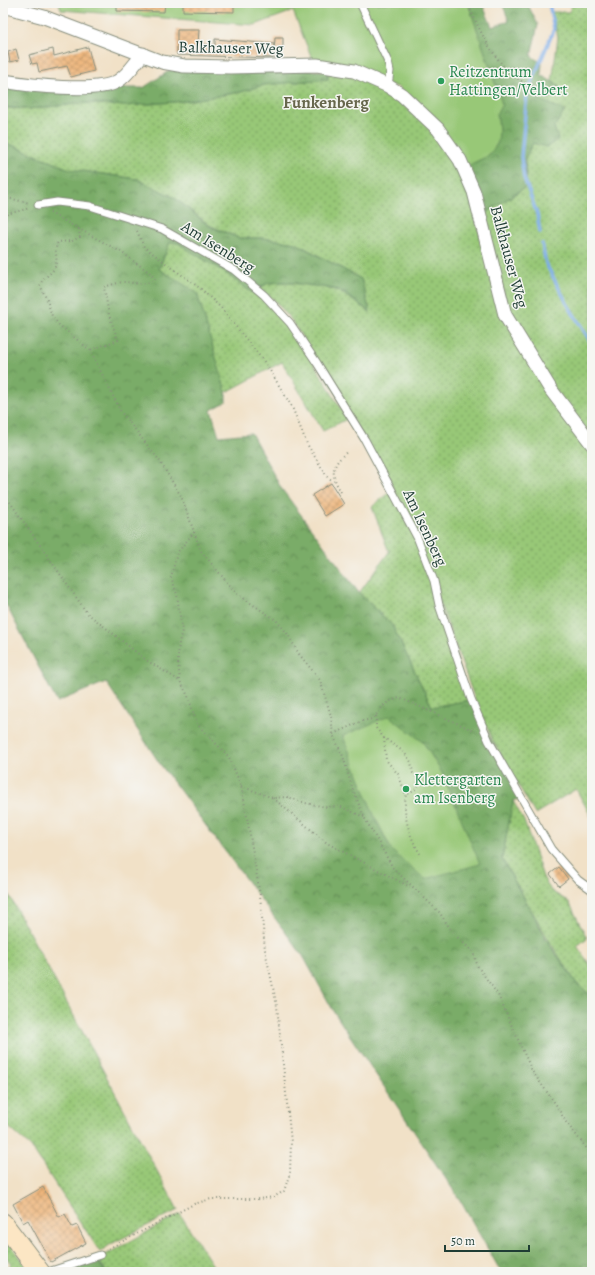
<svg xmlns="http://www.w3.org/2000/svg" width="595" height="1275" viewBox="0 0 595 1275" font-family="Alegreya,serif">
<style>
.grass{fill:url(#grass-dots);stroke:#5c8256}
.forest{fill:url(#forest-crowns);stroke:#4c744e;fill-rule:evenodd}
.garden{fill:#98c877;stroke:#5c8256}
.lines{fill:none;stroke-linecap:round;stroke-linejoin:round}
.stream{stroke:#7dade8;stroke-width:3.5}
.building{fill:url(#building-cross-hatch)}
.lane-casing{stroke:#888f7e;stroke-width:9}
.street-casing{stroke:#888f7e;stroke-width:15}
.secondary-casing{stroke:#888f7e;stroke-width:21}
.path{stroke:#888f7e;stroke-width:2;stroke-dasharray:1 3;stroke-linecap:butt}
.lane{stroke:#fff;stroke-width:7}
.street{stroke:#fff;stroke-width:13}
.secondary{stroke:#fce6c4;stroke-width:19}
.leisure-dot{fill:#2e9e5b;stroke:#f6f6f2;stroke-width:1.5}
.labels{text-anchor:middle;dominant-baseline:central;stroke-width:3;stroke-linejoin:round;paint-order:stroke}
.street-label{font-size:16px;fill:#1f3d34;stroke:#f6f6f2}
.leisure-label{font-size:16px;fill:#27864d;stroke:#f6f6f2;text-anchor:start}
.neighbourhood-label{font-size:17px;font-weight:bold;fill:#67674c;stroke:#f6f6f2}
</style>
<defs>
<pattern id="grass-dots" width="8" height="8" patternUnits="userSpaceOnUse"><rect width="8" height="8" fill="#98c877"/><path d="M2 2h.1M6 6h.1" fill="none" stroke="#7ba462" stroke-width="1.8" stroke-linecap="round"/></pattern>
<pattern id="forest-crowns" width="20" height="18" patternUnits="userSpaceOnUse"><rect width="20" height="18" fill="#7aac68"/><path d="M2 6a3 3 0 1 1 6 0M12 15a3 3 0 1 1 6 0" fill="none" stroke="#638d56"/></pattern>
<pattern id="building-cross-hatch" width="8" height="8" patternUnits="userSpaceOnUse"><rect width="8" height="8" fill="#eeb57a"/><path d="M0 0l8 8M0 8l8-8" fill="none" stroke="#c09465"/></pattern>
</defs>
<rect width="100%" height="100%" fill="#f6f6f2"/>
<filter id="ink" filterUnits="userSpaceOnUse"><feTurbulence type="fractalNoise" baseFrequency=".025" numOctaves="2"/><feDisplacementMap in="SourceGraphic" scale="8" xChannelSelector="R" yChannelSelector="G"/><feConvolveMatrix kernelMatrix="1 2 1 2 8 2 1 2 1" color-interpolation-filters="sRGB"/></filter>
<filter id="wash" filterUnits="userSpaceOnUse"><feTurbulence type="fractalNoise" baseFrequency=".012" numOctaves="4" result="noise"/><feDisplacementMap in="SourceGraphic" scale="16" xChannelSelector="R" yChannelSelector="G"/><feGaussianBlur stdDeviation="0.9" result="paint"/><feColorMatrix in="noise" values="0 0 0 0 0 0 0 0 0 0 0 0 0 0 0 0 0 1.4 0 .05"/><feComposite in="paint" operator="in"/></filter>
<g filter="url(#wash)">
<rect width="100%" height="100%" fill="#f1e1c7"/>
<path class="grass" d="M573 3H592V438L554 388 509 314 484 214 527 186 525 160 532 143 547 147 558 139 554 127 565 111 537 99 541 97 550 99 559 86 552 82 558 37 552 12H569Z
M328 71 354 75 392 94 435 131 456 161 470 197 502 316 592 450V818L576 789 535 814 493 741 474 697 424 559 470 700 432 707 392 625 359 593 389 552 372 507 394 488 292 321 274 300 259 289 268 283 284 282 322 287 339 291 370 312 361 279 296 243 263 238H239L209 225 175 198 137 179 69 169 12 145 3 143V108L28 109 86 103 125 106 186 101 241 92 263 85 328 79Z
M170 242 178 243 227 274 251 292 255 291C295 325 320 374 347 419L323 431 282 362 225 393 197 293 159 269Z
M513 801 524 821 543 877 551 891 569 902 587 938 577 946 592 968V996L577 984 551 944 502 859Z
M3 884 178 1210 111 1244 100 1252 31 1147 3 1122Z
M180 1214 217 1272H106L98 1259Z
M3 1234 31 1272H3L11 1264 3 1252Z"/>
<path class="forest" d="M468 3H482L492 27 509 21 502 3H527L538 25 531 56 542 63 541 75 559 86 550 99 541 97 538 99 565 111 554 127 558 139 547 147 533 143 524 160 527 186 484 214 467 166 490 155 498 142 499 130 497 113 502 104Z
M175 67 327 71 328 79 263 85 241 92 185 101 125 106 86 103 28 109 3 107V84L96 88H143Z
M3 143 12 145 69 169 137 179 175 198 209 226 239 238H263L295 243 361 279 370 312 339 290 323 287 284 282 268 283 251 292 227 274 178 243 170 242 159 269 197 293 226 392V402L211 410 219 436 251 433 281 488 359 593 392 625 432 707 470 700 521 798 513 801 502 859 550 945 577 984 592 996V1272H501L460 1200 334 1012 303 956 160 764 106 682 57 702 3 599ZM343 736 423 742 442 773 455 805 392 851 374 815Z
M97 1260 105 1272H62C73 1267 86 1266 97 1260Z"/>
<path class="garden" d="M59 3H468L502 104 497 113 499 130 498 142 490 155 467 166 398 87 313 61 293 11 255 25 61 10Z
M389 716 423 742 442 773 480 864 425 879 392 851 374 815 343 736Z"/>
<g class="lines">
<path class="stream" d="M540 232 537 214 524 178 521 157 527 94 554 29 549 3
M542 244 546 264 568 305 592 344"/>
</g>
<g id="blocks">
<path class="building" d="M117 3H165L164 12 117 11Z
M183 3H234V12L183 11Z
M177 30H199L198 44 215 45V39L274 44 273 58 177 55Z
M275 38H283V51H274Z
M88 47 94 71 71 77 67 66 39 72 37 63 32 64 29 55 53 49 54 56Z
M16 49 19 60 10 62 8 52Z
M331 483 344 504 325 516 312 495Z
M559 867 568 879 559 886 550 874Z
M43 1187 59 1217 65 1214 72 1227 77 1225 86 1243 51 1262 28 1220 23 1223 13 1204Z"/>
</g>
</g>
<g filter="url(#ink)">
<use href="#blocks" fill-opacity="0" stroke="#888f7e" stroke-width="1"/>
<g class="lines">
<defs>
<path id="lane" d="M360 3 388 62 390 71 388 86
M38 205 57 202 90 206 162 229 234 270 264 295 290 323 317 363 365 440 417 537 434 581 439 605 471 699 489 741 551 849 578 880 592 890
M48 1272 100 1255"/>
<path id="street" d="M3 6 44 17 162 62 184 66 230 67 317 65 354 71 388 86 402 95 438 129 460 160 474 192 505 315 551 390 592 444
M3 81C27 85 98 94 118 81 128 75 135 63 143 54"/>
<path id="secondary" d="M3 1223 40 1272"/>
</defs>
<use href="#lane" class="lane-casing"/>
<use href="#street" class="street-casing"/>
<use href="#secondary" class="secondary-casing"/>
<path class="path" d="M467 3C485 41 503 84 549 91
M447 6V3
M50 7 52 3
M3 197 30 203
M50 213 121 252 149 272 155 279C146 287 133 282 123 282 117 283 110 285 104 287L109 315 118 340 90 350
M3 215 30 208
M79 229 80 237 72 241 58 242C53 251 59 259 55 267 51 275 43 277 40 285L47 300 52 316 59 325 90 350 121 412 159 460 181 496 201 551 237 594 276 620 287 633 299 654 320 680 331 716 333 735 343 756 352 787 364 817 393 868 439 912 454 934 473 952 478 967 498 995 532 1071 557 1106 565 1121 592 1155
M137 231 144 247 201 289 221 308 266 364 292 407 307 444 328 478 334 481
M3 326V322
M3 492 87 613 146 660 180 681 188 696 197 724 229 757 241 786 246 811 260 895 265 950 277 1006 291 1142 290 1173 284 1191 274 1197 259 1199H211L194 1204 106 1250
M341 492C330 474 331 465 348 451
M180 680 178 662 179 642 182 631 177 594 171 577 177 553 194 532
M376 716V728L384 738 404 752 411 762 413 773 419 779C419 789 414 791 406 795 402 814 410 839 421 855
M333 734 362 721 373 719C383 707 383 702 400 698L475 731
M384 738 386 760 398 774 406 795
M241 786 273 798 288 797 305 803 326 807 339 806 364 817
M273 798 327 843 410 887"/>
<use href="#lane" class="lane"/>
<use href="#street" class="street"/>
<use href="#secondary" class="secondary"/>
</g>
</g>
<g class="leisure-dot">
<circle cx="441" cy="81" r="4"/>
<circle cx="406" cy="789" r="4"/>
</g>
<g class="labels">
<g class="street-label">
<text transform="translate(231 48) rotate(1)">Balkhauser Weg</text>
<text transform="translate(218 247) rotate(32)">Am Isenberg</text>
<text transform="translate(509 257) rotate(75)">Balkhauser Weg</text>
<text transform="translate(425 528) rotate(65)">Am Isenberg</text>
</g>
<g class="leisure-label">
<text x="449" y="72">Reitzentrum<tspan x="449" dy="18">Hattingen/Velbert</tspan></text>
<text x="414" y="780">Klettergarten<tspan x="414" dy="18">am Isenberg</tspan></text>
</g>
<g class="neighbourhood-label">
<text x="326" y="102">Funkenberg</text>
</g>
</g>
<rect width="595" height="1275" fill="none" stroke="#f6f6f2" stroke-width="16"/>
<path d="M445 1245v6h84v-6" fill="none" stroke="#1f3d34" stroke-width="2"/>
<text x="451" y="1245" font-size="12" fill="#1f3d34" stroke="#f6f6f2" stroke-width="3" paint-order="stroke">50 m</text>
</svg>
